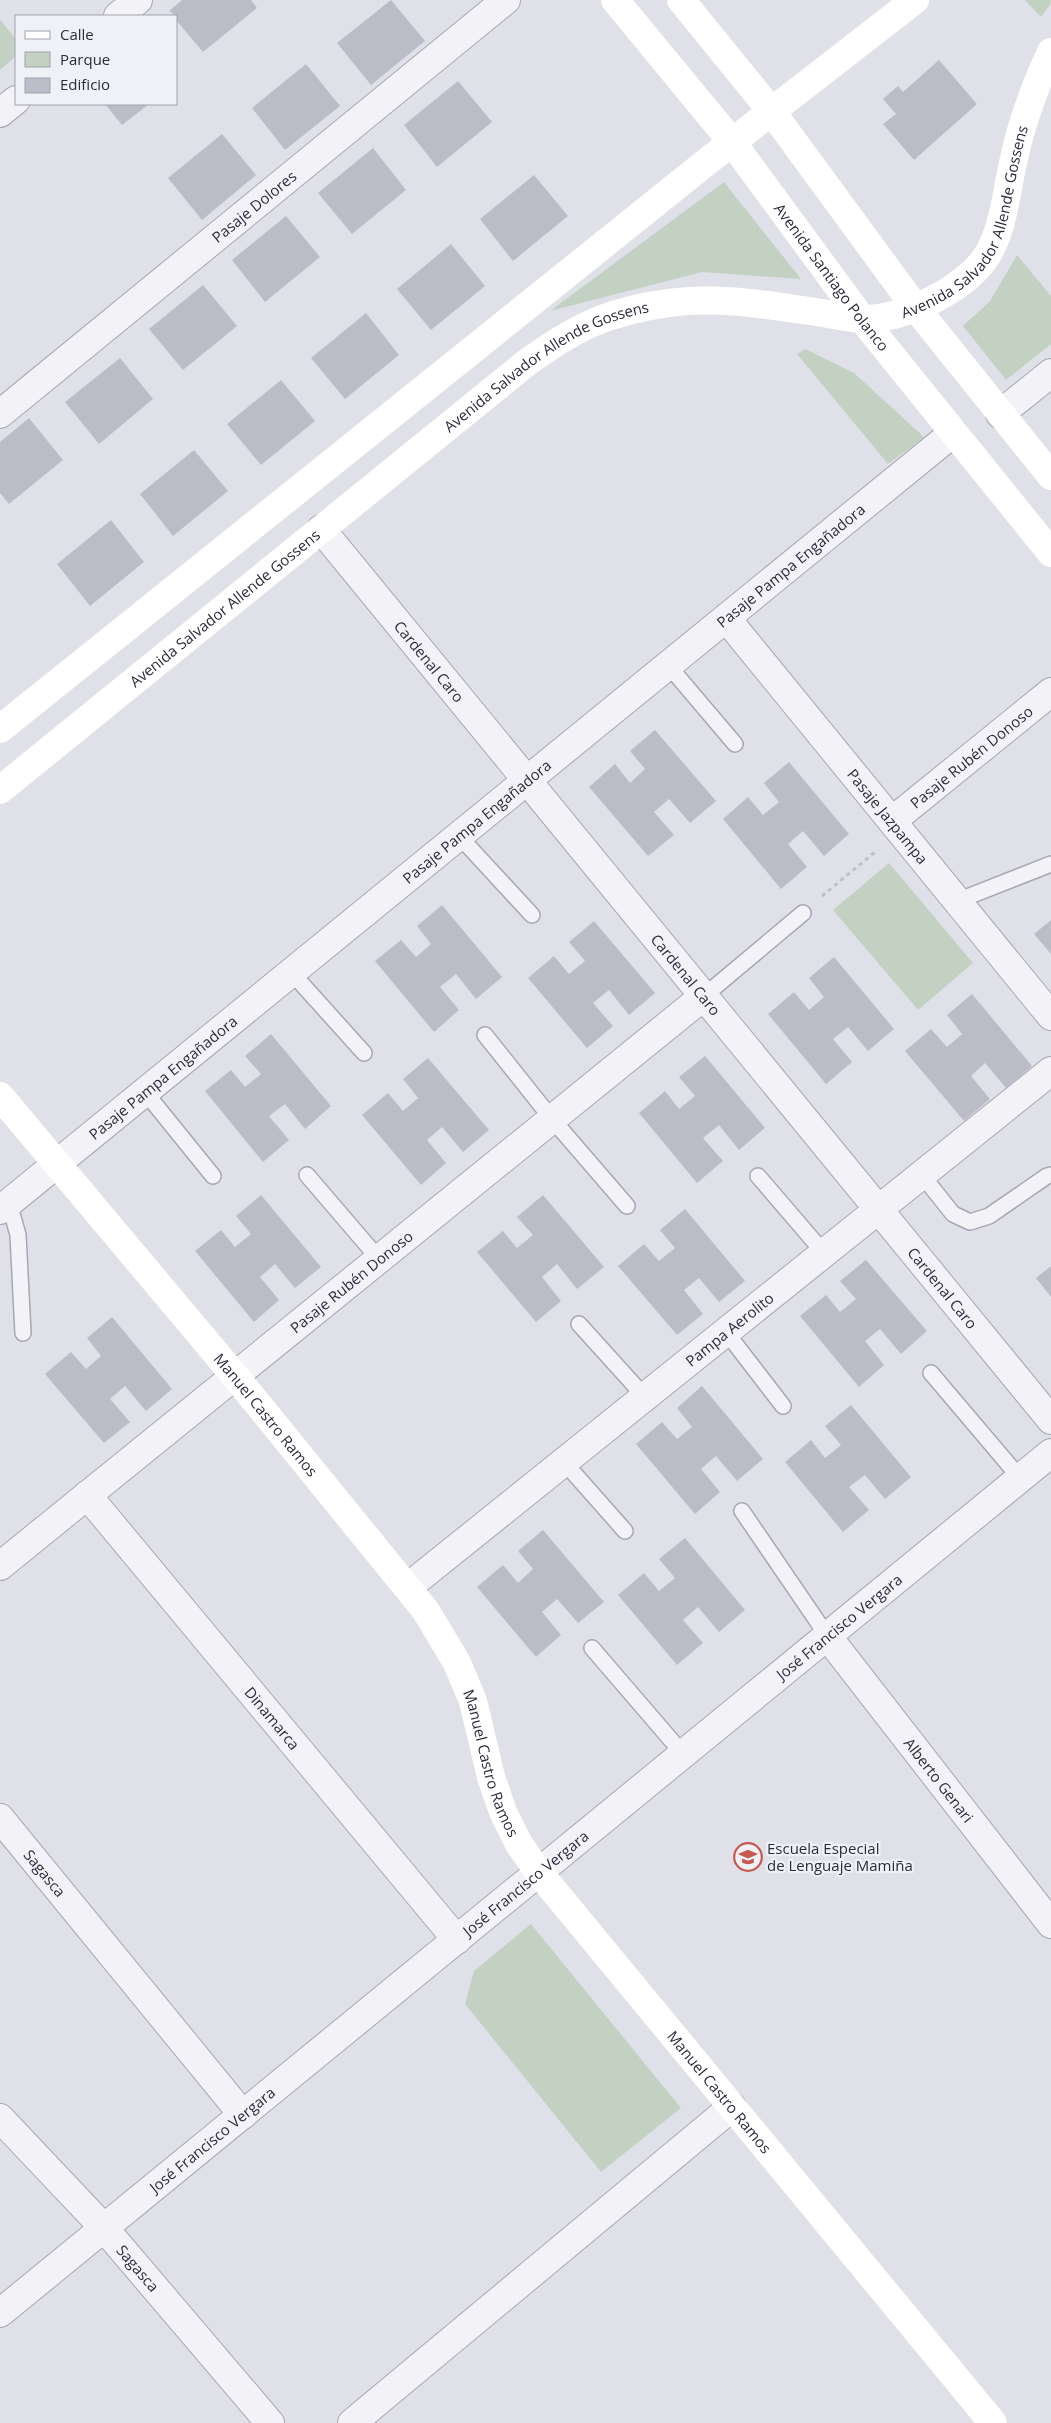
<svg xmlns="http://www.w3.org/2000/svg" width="1051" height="2423" viewBox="0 0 1051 2423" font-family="'Open Sans',sans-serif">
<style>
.green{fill:#c2d1c2}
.building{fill:#bbbcc8}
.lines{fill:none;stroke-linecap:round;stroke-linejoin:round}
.lane-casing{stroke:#a6a7b2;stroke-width:18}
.street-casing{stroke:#a6a7b2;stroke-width:30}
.path{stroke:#bfbfc7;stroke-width:3;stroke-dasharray:4 4;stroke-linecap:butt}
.lane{stroke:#f3f3f7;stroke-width:15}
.street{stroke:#f3f3f7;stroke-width:28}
.secondary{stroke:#fff;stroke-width:28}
.labels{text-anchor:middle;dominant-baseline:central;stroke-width:4.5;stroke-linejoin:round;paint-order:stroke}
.street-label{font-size:15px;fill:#2a2c3e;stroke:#f0f1f6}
.poi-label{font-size:15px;fill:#2a2c3e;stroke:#f0f1f6;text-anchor:start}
</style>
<rect width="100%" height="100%" fill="#e0e1e8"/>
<path class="green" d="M1025 0H1051V3L1041 17Z
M0 19 16 40V56L0 70Z
M724 182 801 279 702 272 550 311Z
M1017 255 1051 296V344L1006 380 963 326 990 301Z
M805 349 854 373 924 437 888 464 797 354Z
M889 863 973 963 918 1010 833 910Z
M531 1924 681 2108 601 2172 465 2004 474 1971Z"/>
<path class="building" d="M182 0H251L257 8 203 52 176 20V16L169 11Z
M391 0 425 41 371 85 337 43Z
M939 60 977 104 914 160 883 124 896 114 883 99 898 86 903 92Z
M306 64 340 106 285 150 252 108Z
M458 81 492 122 437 167 404 125Z
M105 104H149L122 125Z
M222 134 256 175 202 220 168 178Z
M373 148 406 190 352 234 318 193Z
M534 175 568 216 513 261 480 219Z
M286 216 320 257 265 302 232 260Z
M451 244 485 286 431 330 397 289Z
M203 285 237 326 183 370 149 329Z
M366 313 399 355 345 399 311 358Z
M120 358 153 399 99 444 65 402Z
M281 380 315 421 261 465 227 424Z
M29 418 63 460 9 504 0 493V442Z
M194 450 228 491 173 536 140 494Z
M111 520 144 562 90 606 57 564Z
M655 730 716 801 690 823 669 799 654 812 674 835 648 856 589 787 615 764 630 783 645 769 630 751Z
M789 762 849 834 824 856 803 831 788 844 807 867 781 889 723 819 748 797 763 815 779 802 764 783Z
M442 905 502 977 476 999 456 974 440 987 459 1010 434 1032 375 961 401 940 416 957 431 944 417 926Z
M1051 920V954L1034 934Z
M594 921 655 993 629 1015 609 990 593 1003 613 1026 587 1048 528 978 554 956 569 974 585 961 569 942Z
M834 957 894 1029 868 1051 848 1027 833 1039 852 1062 826 1084 768 1014 794 992 809 1010 824 997 809 978Z
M972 994 1032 1066 1006 1088 985 1063 971 1076 990 1099 964 1121 905 1051 931 1029 947 1047 962 1034 947 1015Z
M271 1034 331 1106 305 1129 285 1104 269 1116 289 1140 263 1162 205 1091 231 1070 245 1087 261 1074 245 1056Z
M705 1056 765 1128 739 1150 719 1125 703 1138 723 1161 697 1183 639 1113 665 1091 679 1109 695 1096 679 1077Z
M428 1058 489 1130 463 1152 442 1127 427 1140 446 1163 421 1185 362 1115 388 1093 403 1111 418 1098 403 1079Z
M261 1195 321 1267 295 1288 275 1264 260 1277 279 1300 254 1322 195 1251 221 1230 235 1247 251 1234 236 1216Z
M543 1195 604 1267 577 1289 557 1264 542 1277 561 1301 536 1322 477 1252 503 1231 517 1248 533 1235 517 1217Z
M685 1209 745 1281 719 1302 699 1278 684 1290 703 1314 677 1335 618 1266 644 1244 659 1261 675 1248 660 1230Z
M866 1260 927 1331 901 1354 880 1329 865 1341 884 1365 859 1387 800 1316 826 1295 840 1312 856 1299 840 1281Z
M1051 1266V1297L1036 1278Z
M112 1317 172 1389 146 1411 125 1386 110 1399 130 1422 104 1443 45 1374 71 1352 86 1369 101 1356 87 1338Z
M702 1386 763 1459 737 1481 716 1456 701 1469 720 1492 695 1514 636 1444 662 1422 677 1439 692 1427 677 1408Z
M851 1405 911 1477 885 1499 865 1475 849 1487 869 1510 843 1532 785 1462 811 1440 825 1458 841 1445 825 1426Z
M543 1530 604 1602 578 1623 557 1599 542 1612 561 1635 536 1657 477 1587 503 1565 518 1583 533 1569 518 1551Z
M685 1538 745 1610 719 1632 698 1607 683 1620 703 1643 677 1665 618 1595 644 1573 659 1591 675 1578 659 1559Z"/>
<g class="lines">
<defs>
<path id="lane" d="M668 665 735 744
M459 836 532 915
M957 901 1051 864
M292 973 364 1053
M704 996 803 913
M485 1035 552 1119 627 1206
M145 1092 213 1176
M307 1175 379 1259
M922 1175 953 1214 970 1222 989 1216 1047 1176 1051 1175
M758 1176 824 1253
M9 1203 18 1235 23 1333
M579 1324 645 1397
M726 1332 783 1406
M931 1373 1020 1478
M564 1462 625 1531
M742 1511 828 1637
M592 1648 684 1755"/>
<g id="street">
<path d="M118 16 138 0"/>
<path d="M0 113 16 100"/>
<path id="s1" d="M0 414 506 0"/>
<path d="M1000 414 1051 373"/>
<path id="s2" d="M321 529 1051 1420"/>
<path id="s3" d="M726 618 1051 1016"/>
<path id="s4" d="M892 821 1051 692"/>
<path id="s5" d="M0 1210 953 433"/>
<path id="s6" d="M87 1495 457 1940"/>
<path id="s7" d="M0 1566 704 996"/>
<path id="s8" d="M408 1587 1051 1071"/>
<path id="s9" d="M828 1637 1051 1924"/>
<path id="s10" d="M0 1818 243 2115"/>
<path id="s11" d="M0 2118 104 2228 270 2423"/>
<path id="s12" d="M0 2313 1051 1453"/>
<path d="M352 2423 732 2107"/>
</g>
</defs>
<use href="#lane" class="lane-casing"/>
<use href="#street" class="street-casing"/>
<path class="path" d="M822 896 875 852"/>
<use href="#lane" class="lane"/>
<use href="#street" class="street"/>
<g class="secondary">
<path id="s13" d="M615 0 732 142 862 319 1051 553"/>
<path d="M681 0 772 112 915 307 1051 476"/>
<path d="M0 729 709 160 915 0"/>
<path id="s14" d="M0 790 525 364C574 328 608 311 669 303 719 296 767 305 816 312 831 314 846 318 861 319 901 321 967 289 988 254 1004 226 1006 193 1013 163 1021 124 1034 88 1051 52"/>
<path id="s15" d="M0 1096 235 1376 426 1611 457 1663 473 1701 491 1777 503 1812 519 1844 540 1874 993 2423"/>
</g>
</g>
<defs>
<symbol id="school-ring" viewBox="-11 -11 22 22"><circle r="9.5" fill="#f0f1f6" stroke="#c5594d" stroke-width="1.5"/><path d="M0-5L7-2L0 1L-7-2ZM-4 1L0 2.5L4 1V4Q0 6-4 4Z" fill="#c5594d"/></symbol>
</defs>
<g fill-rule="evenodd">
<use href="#school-ring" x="732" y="1841" width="32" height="32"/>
</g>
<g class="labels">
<g class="street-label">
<text stroke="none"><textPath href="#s1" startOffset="328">Pasaje Dolores</textPath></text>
<text stroke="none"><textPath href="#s14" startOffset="1189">Avenida Salvador Allende Gossens</textPath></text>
<text stroke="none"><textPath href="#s13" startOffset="352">Avenida Santiago Polanco</textPath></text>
<text stroke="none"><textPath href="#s14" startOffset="694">Avenida Salvador Allende Gossens</textPath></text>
<text stroke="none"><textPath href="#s5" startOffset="1020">Pasaje Pampa Engañadora</textPath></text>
<text stroke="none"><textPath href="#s14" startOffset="289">Avenida Salvador Allende Gossens</textPath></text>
<text stroke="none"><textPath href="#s2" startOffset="171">Cardenal Caro</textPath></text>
<text stroke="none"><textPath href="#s4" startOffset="102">Pasaje Rubén Donoso</textPath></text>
<text stroke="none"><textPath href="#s3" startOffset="256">Pasaje Jazpampa</textPath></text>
<text stroke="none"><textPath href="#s5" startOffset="615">Pasaje Pampa Engañadora</textPath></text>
<text stroke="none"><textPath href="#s2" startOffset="576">Cardenal Caro</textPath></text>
<text stroke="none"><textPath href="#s5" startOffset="210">Pasaje Pampa Engañadora</textPath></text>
<text stroke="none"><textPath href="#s7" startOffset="452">Pasaje Rubén Donoso</textPath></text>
<text stroke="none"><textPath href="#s2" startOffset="981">Cardenal Caro</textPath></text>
<text stroke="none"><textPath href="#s8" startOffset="412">Pampa Aerolito</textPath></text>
<text stroke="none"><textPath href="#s15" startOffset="415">Manuel Castro Ramos</textPath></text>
<text stroke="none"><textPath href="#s12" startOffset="1084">José Francisco Vergara</textPath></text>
<text stroke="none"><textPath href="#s6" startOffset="290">Dinamarca</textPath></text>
<text stroke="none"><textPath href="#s15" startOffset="835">Manuel Castro Ramos</textPath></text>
<text stroke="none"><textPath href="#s9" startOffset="181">Alberto Genari</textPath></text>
<text stroke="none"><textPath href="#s10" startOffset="71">Sagasca</textPath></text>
<text stroke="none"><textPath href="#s12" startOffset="679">José Francisco Vergara</textPath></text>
<text stroke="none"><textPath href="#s15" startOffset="1240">Manuel Castro Ramos</textPath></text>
<text stroke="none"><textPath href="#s12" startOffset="274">José Francisco Vergara</textPath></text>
<text stroke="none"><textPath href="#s11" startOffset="204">Sagasca</textPath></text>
</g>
<g class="poi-label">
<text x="767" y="1848">Escuela Especial<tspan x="767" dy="17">de Lenguaje Mamiña</tspan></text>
</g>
</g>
<rect x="15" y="15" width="162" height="90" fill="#f0f1f6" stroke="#a1a2ac"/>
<rect x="25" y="31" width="25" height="8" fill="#ffffff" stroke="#a1a2ac"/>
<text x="60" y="40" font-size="15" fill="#2a2c3e">Calle</text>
<rect x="25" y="52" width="25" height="15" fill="#c2d1c2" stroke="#a1a2ac"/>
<text x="60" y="65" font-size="15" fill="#2a2c3e">Parque</text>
<rect x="25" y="78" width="25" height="15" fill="#bbbcc8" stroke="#a1a2ac"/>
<text x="60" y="90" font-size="15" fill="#2a2c3e">Edificio</text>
</svg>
